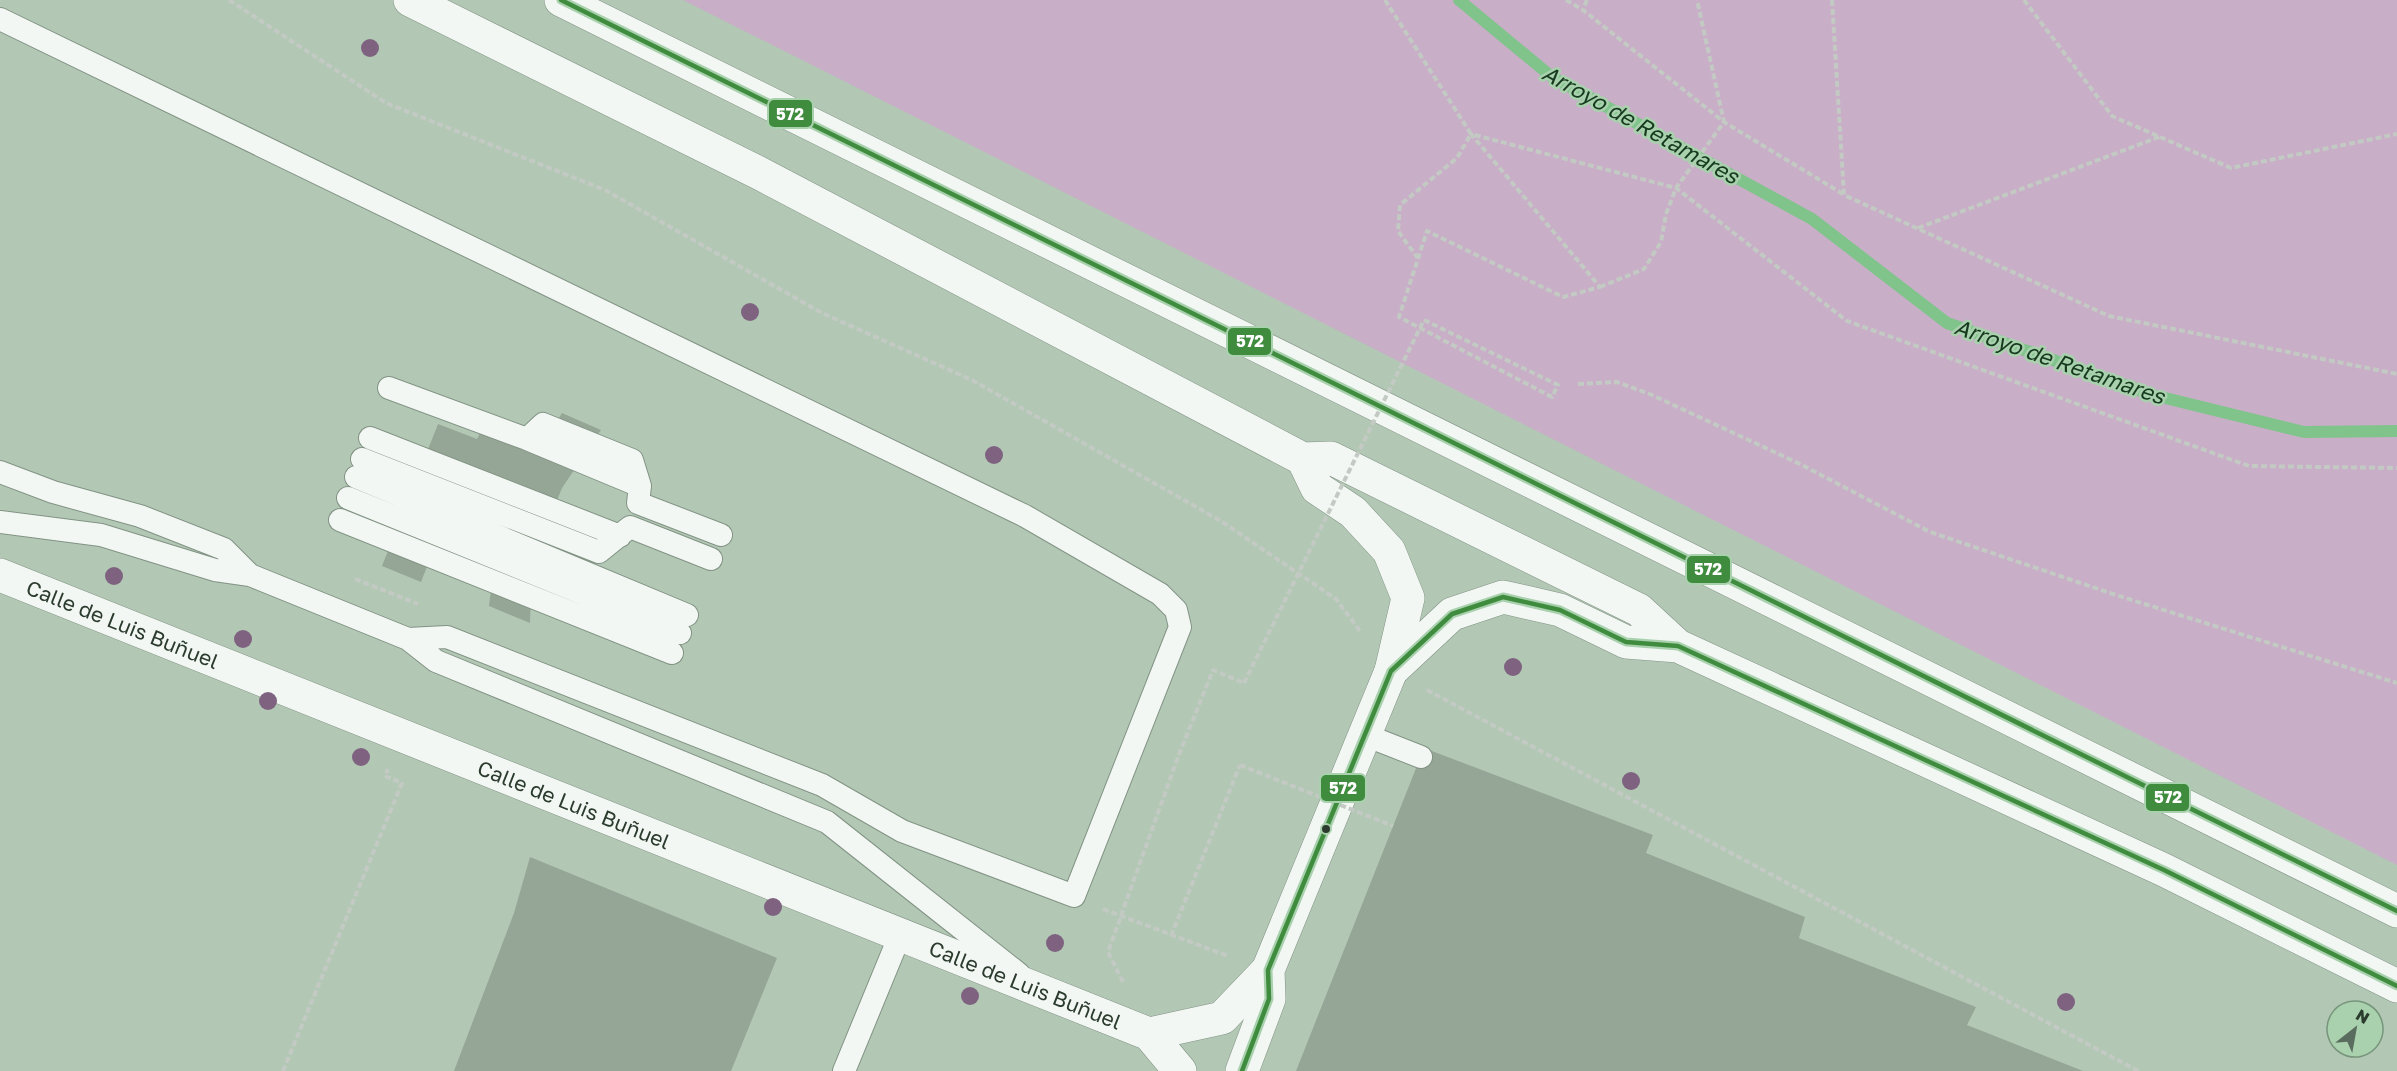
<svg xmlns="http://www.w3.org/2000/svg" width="2397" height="1071" viewBox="0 0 2397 1071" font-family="'Golos Text',sans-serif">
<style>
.green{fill:#c8aec7}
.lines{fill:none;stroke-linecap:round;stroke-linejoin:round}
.stream{stroke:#80c48c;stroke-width:12}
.building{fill:#95a697}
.lane-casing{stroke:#829384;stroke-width:24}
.street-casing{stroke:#829384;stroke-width:34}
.highway-casing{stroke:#829384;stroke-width:34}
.path{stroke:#c3c9c3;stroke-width:4;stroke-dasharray:6 3;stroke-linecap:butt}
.lane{stroke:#f3f7f4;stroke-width:22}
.street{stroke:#f3f7f4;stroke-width:33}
.highway{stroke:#f3f7f4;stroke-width:33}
.path-bridge{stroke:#c3c9c3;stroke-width:4;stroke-dasharray:6 3;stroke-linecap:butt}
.bus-1-casing{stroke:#a9d1ae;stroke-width:9}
.bus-1{stroke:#3f8c3e;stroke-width:4.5}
.tree{fill:#7e6280}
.bus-dot{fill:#2b3b2d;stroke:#a9d1ae;stroke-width:2}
.labels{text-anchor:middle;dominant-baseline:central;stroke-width:5;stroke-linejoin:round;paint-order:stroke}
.street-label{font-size:21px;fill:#2b3b2d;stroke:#a9d1ae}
.water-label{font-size:22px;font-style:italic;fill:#163a1e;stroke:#a9d1ae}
.line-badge{stroke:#a9d1ae;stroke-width:2}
.badge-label{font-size:16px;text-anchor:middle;font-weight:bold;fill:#fff}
</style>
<rect width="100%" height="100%" fill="#b2c8b5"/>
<path class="green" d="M683 0H2397V865Z"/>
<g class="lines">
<path class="stream" d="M1459 0 1552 77 1812 219 1947 323 2153 395 2304 432 2397 431"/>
</g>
<path class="building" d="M562 413 601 430 562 488 542 538 532 566 530 623 489 606 497 541 516 490 465 470 421 582 382 566 438 424 477 439 483 427 538 451Z
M1424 748 1653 835 1646 853 1805 917 1799 938 1976 1007 1967 1025 2083 1071H1296Z
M530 857 777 958 731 1071H454L514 913Z"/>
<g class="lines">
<defs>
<path id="lane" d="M0 19 1025 516 1160 594 1176 610 1180 627 1074 896 902 831 822 785 447 637 408 639
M389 388 527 439 543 424 632 460 640 486 638 503 721 535
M370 438 620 536
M527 439 640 486
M362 459 599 552 630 527 711 559
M0 472 53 492 140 516 224 549 250 575
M356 477 687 615
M348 498 680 633
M340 520 672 653
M0 522 101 535 215 570 250 575 408 639 436 661 827 822 1019 974
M1365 735 1421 757
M844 1071 900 935"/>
<g id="street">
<path id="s1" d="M0 575 1149 1034 1180 1071"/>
<path d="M1149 1034 1222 1018 1268 970"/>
<path d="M1242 1071 1269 999 1268 970 1391 671"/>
</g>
<path id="highway" d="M410 0 761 174 1303 459 1331 458 1639 610 1678 646 2164 870 2397 986
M561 0 2397 911
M1303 459 1317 488 1353 512 1389 551 1408 598 1391 671
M1391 671 1452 614 1503 597 1560 610 1626 642 1678 646"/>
</defs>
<use href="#lane" class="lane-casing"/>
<use href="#street" class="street-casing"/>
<use href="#highway" class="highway-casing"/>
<path class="path" d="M229 0 386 103 605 190 822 313 972 380 1221 521 1336 599 1360 631
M1385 0 1471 134 1457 158 1400 205 1398 231 1417 257
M1566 0 1583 10
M1587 0 1583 10 1724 122 1843 194
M1832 0 1844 195 2109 316 2397 374
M2024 0 2112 116 2231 168 2397 134
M1918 228 2159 137
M1600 287 1644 269 1661 242 1666 214 1676 188 1724 122 1697 0
M1424 320 1558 385 1552 397 1399 317 1427 231 1563 297 1600 287 1471 134 1676 188 1847 321 2249 466 2397 468
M1578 384 1617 382 1652 395 1800 464 1930 532 2116 595 2397 683
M355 579 418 604
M1427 690 2138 1071
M1103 909 1228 956
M1171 936 1240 765
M1123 982 1108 952 1178 757 1213 670 1244 683
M283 1071 402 783 385 776 388 769"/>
<use href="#lane" class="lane"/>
<use href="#street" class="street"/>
<use href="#highway" class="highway"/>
<path class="path-bridge" d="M1244 683 1424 320
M1240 765 1393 826"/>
<defs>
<path id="bus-1" d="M561 0 2397 911
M1242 1071 1269 999 1268 970 1391 671 1452 614 1503 597 1560 610 1626 642 1678 646 2164 870 2397 986"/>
</defs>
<use href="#bus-1" class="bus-1-casing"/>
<use href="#bus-1" class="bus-1"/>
</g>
<g class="tree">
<circle cx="370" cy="48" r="9"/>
<circle cx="750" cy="312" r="9"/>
<circle cx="994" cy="455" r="9"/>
<circle cx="114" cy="576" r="9"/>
<circle cx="243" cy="639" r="9"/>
<circle cx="1513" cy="667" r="9"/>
<circle cx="268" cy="701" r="9"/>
<circle cx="361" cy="757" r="9"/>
<circle cx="1631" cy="781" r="9"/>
<circle cx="773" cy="907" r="9"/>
<circle cx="1055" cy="943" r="9"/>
<circle cx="970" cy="996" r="9"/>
<circle cx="2066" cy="1002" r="9"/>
</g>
<circle class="bus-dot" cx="1326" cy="829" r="5"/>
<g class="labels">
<g class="street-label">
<text stroke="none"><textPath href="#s1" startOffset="132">Calle de Luis Buñuel</textPath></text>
<text stroke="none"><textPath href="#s1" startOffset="618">Calle de Luis Buñuel</textPath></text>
<text stroke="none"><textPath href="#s1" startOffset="1104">Calle de Luis Buñuel</textPath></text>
</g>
<g class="water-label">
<text transform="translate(1641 124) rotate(29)">Arroyo de Retamares</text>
<text transform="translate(2060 361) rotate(19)">Arroyo de Retamares</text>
</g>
</g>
<g class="line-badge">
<rect x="768" y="99" width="45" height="29" rx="6" fill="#3f8c3e"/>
<rect x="1227" y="327" width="45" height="29" rx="6" fill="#3f8c3e"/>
<rect x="1686" y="555" width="45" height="29" rx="6" fill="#3f8c3e"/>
<rect x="1320" y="774" width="46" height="28" rx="6" fill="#3f8c3e"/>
<rect x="2145" y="783" width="45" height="29" rx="6" fill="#3f8c3e"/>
</g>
<g class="badge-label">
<text x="790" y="120">572</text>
<text x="1250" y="347">572</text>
<text x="1708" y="575">572</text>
<text x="1343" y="794">572</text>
<text x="2168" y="803">572</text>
</g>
<g transform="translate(2355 1029) rotate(31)"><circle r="28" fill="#a9d1ae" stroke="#77957a" stroke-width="1.5"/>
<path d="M0-4.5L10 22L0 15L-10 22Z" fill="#5a6c5d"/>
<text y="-9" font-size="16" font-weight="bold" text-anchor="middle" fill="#2b3b2d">N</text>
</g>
</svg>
